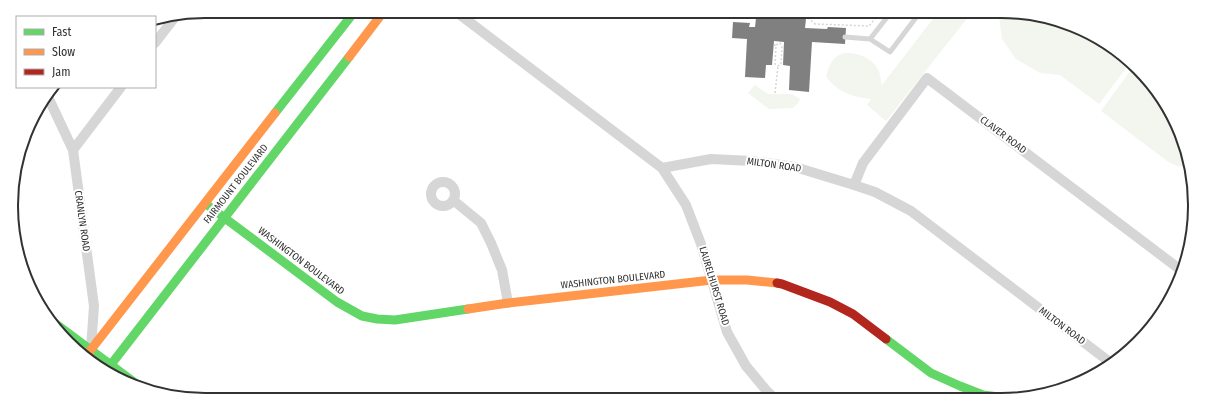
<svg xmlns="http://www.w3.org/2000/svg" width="1206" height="411" viewBox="0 0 1206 411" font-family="'Fira Sans Condensed',sans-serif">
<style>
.green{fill:#f2f6ee}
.building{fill:#808080}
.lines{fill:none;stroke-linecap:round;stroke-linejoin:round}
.path{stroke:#d6d6d6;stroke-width:1.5;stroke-dasharray:2 2;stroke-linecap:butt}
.lane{stroke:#d6d6d6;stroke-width:5}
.street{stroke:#d6d6d6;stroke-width:10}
.fast{stroke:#63d668;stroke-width:9}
.slow{stroke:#ff974d;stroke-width:9}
.jam{stroke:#b3261e;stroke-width:9}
.labels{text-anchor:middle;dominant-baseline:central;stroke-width:4;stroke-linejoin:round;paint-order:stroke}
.street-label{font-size:10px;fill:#323232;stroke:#fff}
.rim{fill:none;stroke:#323232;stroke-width:2}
</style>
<rect width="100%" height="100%" fill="#fff"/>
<path class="green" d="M939 11H973L886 121 867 105 871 99C853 97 836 92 826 76 828 71 830 63 834 59 845 47 870 55 877 68 881 73 880 80 882 85Z
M1001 11 1051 18 1119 51 1130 63 1099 104 1060 75 1040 73 1016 59 1002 39 999 17Z
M1133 67 1169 108 1189 167 1177 166 1167 161 1101 111Z
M755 85 768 94H792L800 99 798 103 793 108 769 109 748 93Z"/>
<path class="building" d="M825 11H840L839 14 835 13V16H825Z
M756 18 778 19V18L806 19 805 28 827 29 828 27 846 28 845 44 812 42 809 92 789 90 790 66 783 65 784 42 774 41 772 65H766L765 78 745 77 747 39 732 38 733 22 750 23 749 27H755Z"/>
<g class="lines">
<path class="path" d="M757 11C779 15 797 6 815 24L869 26 881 11
M835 15C848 14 864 12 877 15
M761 18 762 12
M792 18V13
M774 45H776L775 64 778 66 781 64 782 47 780 43 776 45
M775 93 778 66"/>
<path class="lane" d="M892 11 870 39 890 52 921 11
M845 37 870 39"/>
<path class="street" d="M455 11 662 168 711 159 752 161 795 167 854 185 875 192 911 211 1111 363
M155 43 175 17
M48 97 73 150 94 306 91 348
M73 150 121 87
M662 168 686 205 701 244 727 332 746 366 766 390 775 399
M431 194a12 12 0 1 1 24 0a12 12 0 1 1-24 0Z
M854 185 863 163 927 78 1182 271
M453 200 481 223 491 243 502 270 508 303"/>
<path class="fast" d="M275 113 355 11
M206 204 337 302 362 316 377 319 395 320 468 309
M48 318 138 385
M886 339 931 373 960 386 983 395 1007 398H1029
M106 371 349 57"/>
<path class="slow" d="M349 57 384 11
M468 309 508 303 712 280H747L777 283
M86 356 275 113"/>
<path class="jam" d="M777 283 782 284 830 302 853 314 886 339"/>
</g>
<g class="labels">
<g class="street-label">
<text transform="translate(1003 135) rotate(37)">CLAVER ROAD</text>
<text transform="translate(774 165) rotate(8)">MILTON ROAD</text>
<text transform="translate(236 184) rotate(-52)">FAIRMOUNT BOULEVARD</text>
<text transform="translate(82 221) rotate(82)">CRANLYN ROAD</text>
<text transform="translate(301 261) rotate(37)">WASHINGTON BOULEVARD</text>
<text transform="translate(613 280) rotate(-6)">WASHINGTON BOULEVARD</text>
<text transform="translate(714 286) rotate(73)">LAURELHURST ROAD</text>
<text transform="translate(1062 326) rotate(37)">MILTON ROAD</text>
</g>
</g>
<path d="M0 0H1206V411H0ZM205 18H1001A187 187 0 0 1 1188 205V206A187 187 0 0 1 1001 393H205A187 187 0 0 1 18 206V205A187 187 0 0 1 205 18Z" fill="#fff" fill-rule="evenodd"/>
<path class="rim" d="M205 18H1001A187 187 0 0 1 1188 205V206A187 187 0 0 1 1001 393H205A187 187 0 0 1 18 206V205A187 187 0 0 1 205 18Z"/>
<rect x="16" y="16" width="140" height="72" fill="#ffffff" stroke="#adadad"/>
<rect x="24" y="29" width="20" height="6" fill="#63d668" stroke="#adadad"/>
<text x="52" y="36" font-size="12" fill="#323232">Fast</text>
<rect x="24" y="49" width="20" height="6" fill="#ff974d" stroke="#adadad"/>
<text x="52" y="56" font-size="12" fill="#323232">Slow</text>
<rect x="24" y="69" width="20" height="6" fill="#b3261e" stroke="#adadad"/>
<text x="52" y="76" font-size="12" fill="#323232">Jam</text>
</svg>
